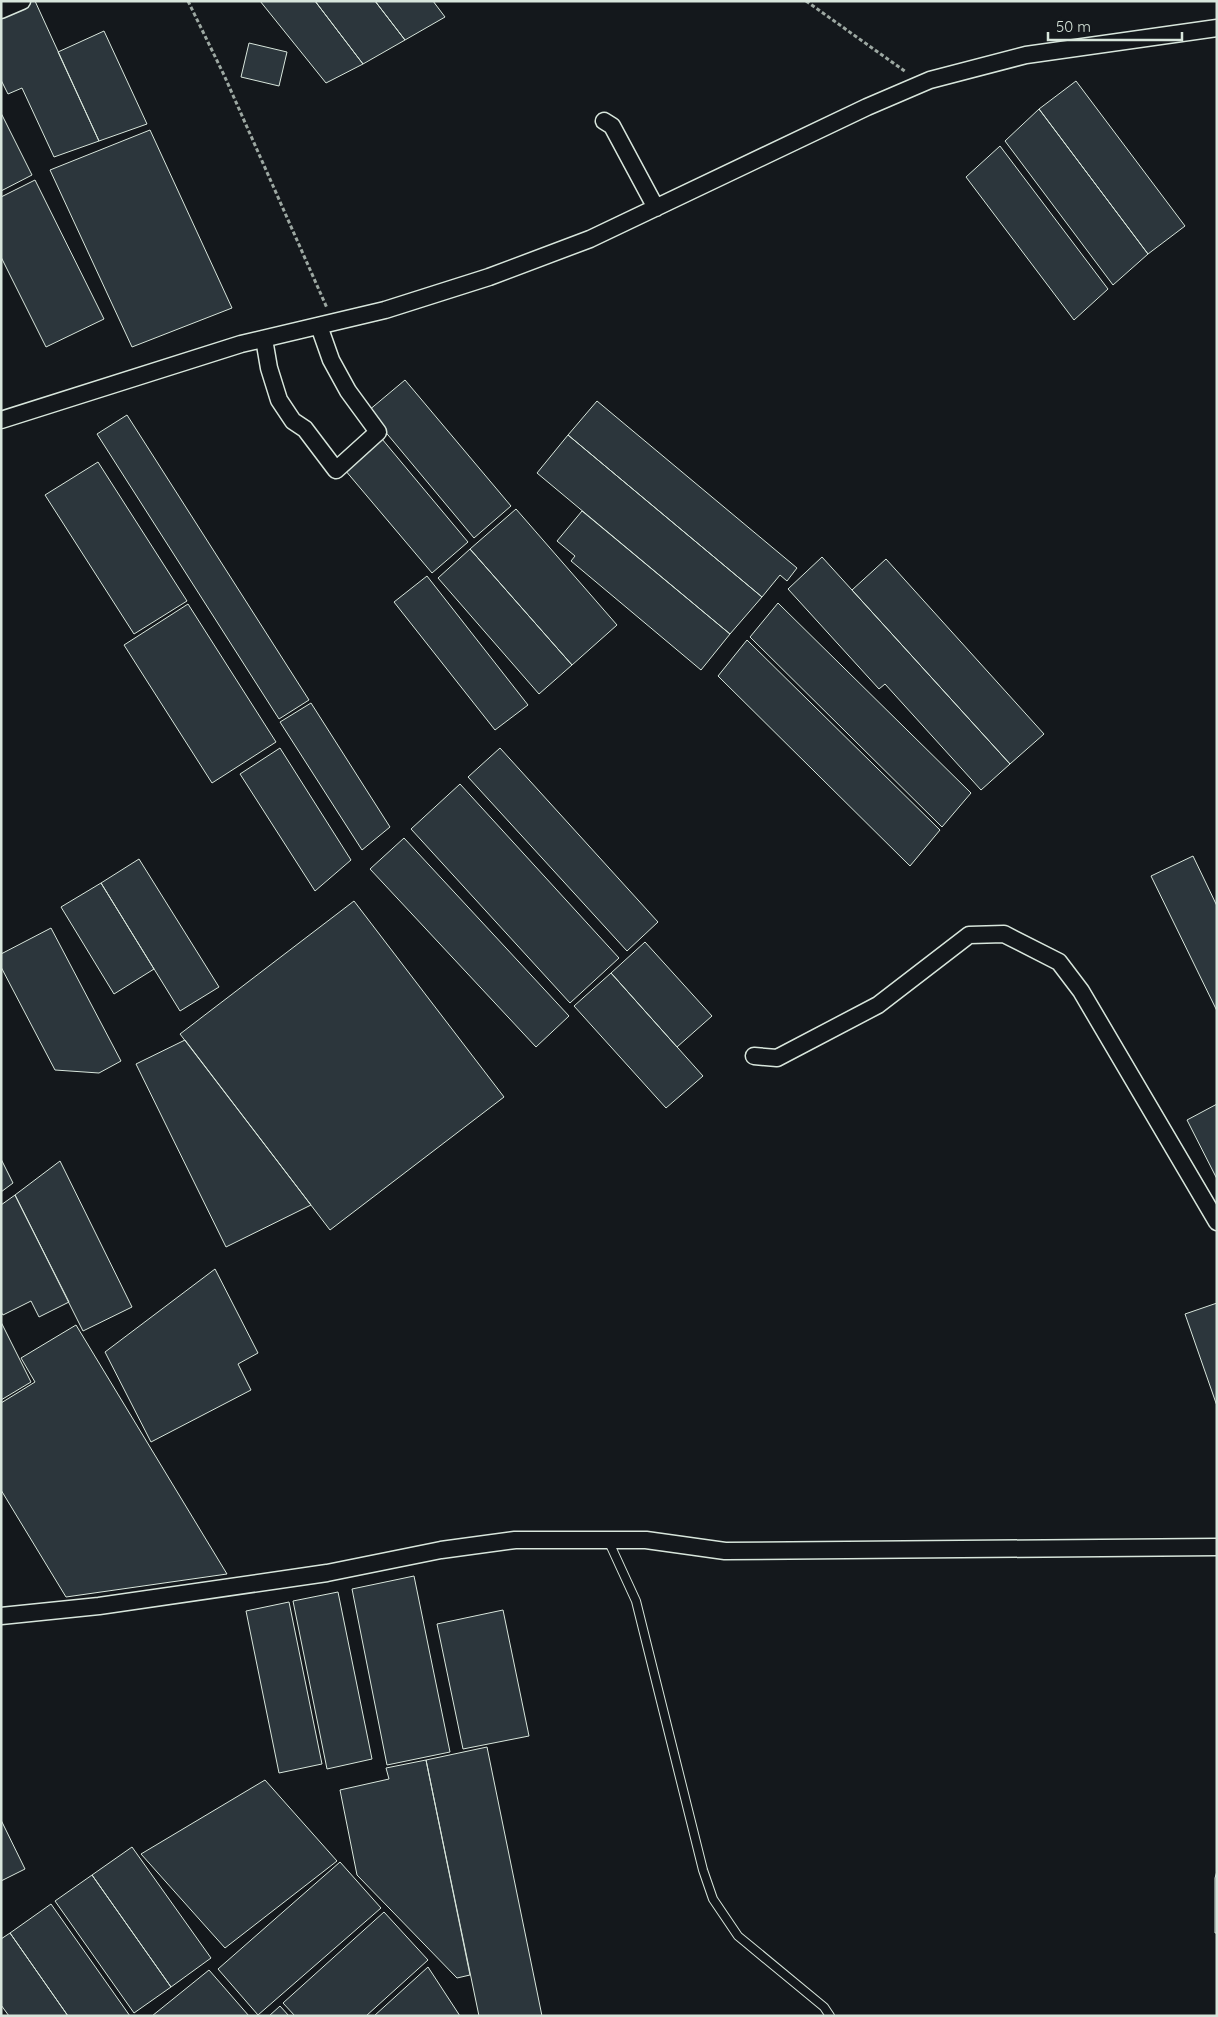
<svg xmlns="http://www.w3.org/2000/svg" width="1218" height="2017" viewBox="0 0 1218 2017" font-family="Quicksand,sans-serif">
<style>
.building{fill:#2c363c;stroke:#d8e6dc}
.lines{fill:none;stroke-linecap:round;stroke-linejoin:round}
.lane-casing{stroke:#d8e6dc;stroke-width:10}
.street-casing{stroke:#d8e6dc;stroke-width:19}
.path{stroke:#9da8a2;stroke-width:3;stroke-dasharray:4 2.5;stroke-linecap:butt}
.lane{stroke:#14181c;stroke-width:8}
.street{stroke:#14181c;stroke-width:16}
</style>
<rect width="100%" height="100%" fill="#14181c"/>
<path class="building" d="M26 1H35L99 141 54 157 22 88 8 94 1 80V12Z
M260 1H315L363 64 326 83Z
M315 1H375L405 40 363 64Z
M375 1H433L445 17 405 40Z
M104 31 147 124 99 141 58 52Z
M249 43 287 52 279 86 241 77Z
M1076 81 1185 226 1148 254 1039 109Z
M1039 109 1148 254 1113 285 1005 141Z
M1 113 32 175 1 191Z
M150 130 232 308 132 347 50 170Z
M1000 146 1108 289 1074 320 966 177Z
M35 180 104 319 46 347 1 257V197Z
M405 380 511 506 474 538 368 411Z
M597 401 797 568 787 581 780 575 762 597 568 435Z
M127 415 309 700 279 719 97 434Z
M568 435 762 597 730 634 537 473Z
M382 439 468 542 432 573 345 470Z
M98 462 187 601 134 634 45 495Z
M516 509 617 625 572 665 470 549Z
M582 511 730 634 701 670 571 561 575 556 557 541Z
M470 549 572 665 539 694 438 578Z
M822 557 1010 764 981 790 885 684 879 689 788 589Z
M886 559 1044 734 1010 764 852 590Z
M427 576 528 705 495 730 394 602Z
M778 603 971 793 942 827 750 637Z
M188 604 276 742 212 783 124 645Z
M747 640 940 830 910 866 718 676Z
M311 703 390 827 362 850 280 722Z
M280 748 351 860 315 891 240 774Z
M500 748 658 922 627 951 468 777Z
M460 784 619 958 570 1003 411 829Z
M404 838 569 1016 536 1047 370 869Z
M1193 856 1217 906V1011L1151 876Z
M139 859 219 987 180 1011 101 883Z
M101 883 154 969 114 994 61 907Z
M354 901 504 1097 330 1230 180 1034Z
M51 928 121 1061 99 1073 55 1070 1 967V954Z
M645 942 712 1016 677 1047 611 973Z
M611 973 703 1076 666 1108 574 1006Z
M185 1040 311 1205 226 1247 136 1064Z
M1217 1104V1179L1187 1120Z
M1 1159 13 1183 1 1192Z
M60 1161 132 1307 83 1331 15 1195Z
M15 1195 69 1302 39 1317 31 1301 3 1315 1 1312V1205Z
M215 1269 258 1353 238 1364 251 1390 151 1442 105 1352Z
M1217 1303V1406L1185 1314Z
M1 1322 31 1382 1 1400Z
M76 1325 227 1574 66 1597 1 1490V1403L35 1382 21 1358Z
M414 1576 450 1752 387 1765 352 1589Z
M338 1592 372 1759 327 1769 293 1601Z
M289 1602 322 1764 279 1773 246 1611Z
M503 1610 529 1736 463 1749 437 1624Z
M487 1747 542 2016H479L426 1760Z
M426 1760 470 1975 457 1978 357 1875 340 1790 389 1779 386 1768Z
M265 1780 337 1861 225 1948 141 1854Z
M1 1820 25 1869 1 1881Z
M132 1847 211 1958 171 1987 92 1875Z
M340 1862 381 1908 258 2015 218 1969Z
M1217 1871V1933H1215V1878Z
M92 1875 171 1987 134 2013 55 1901Z
M51 1904 130 2016H68L10 1933Z
M384 1912 428 1960 366 2016H295L283 2003Z
M10 1933 68 2016H9L1 2005V1939Z
M428 1967 460 2016H374Z
M209 1970 249 2016H152Z
M280 2006 289 2016H269Z"/>
<g class="lines">
<defs>
<path id="lane" d="M608 1540 636 1601 703 1870 713 1899 738 1936 824 2007 830 2016"/>
<path id="street" d="M1 10 22 1
M604 121 612 126 656 208
M264 339 269 368 279 400 293 421 305 429 336 470 378 432 348 391 331 360 319 326
M1 420 241 344 385 310 489 277 590 239 867 107 930 80 1026 55 1217 28
M754 1056 777 1058 878 1005 969 935 1004 934 1059 962 1081 991 1217 1222
M1 1616 99 1606 327 1573 441 1550 515 1540H646L725 1551 1217 1547"/>
</defs>
<use href="#lane" class="lane-casing"/>
<use href="#street" class="street-casing"/>
<path class="path" d="M188 1 224 75 327 308
M806 1 906 72"/>
<use href="#lane" class="lane"/>
<use href="#street" class="street"/>
</g>
<rect width="1218" height="2017" fill="none" stroke="#d8e6dc" stroke-width="5"/>
<path d="M1048 32v8h134v-8" fill="none" stroke="#d8e6dc" stroke-width="2.5"/>
<text x="1056" y="32" font-size="15" fill="#d8e6dc" stroke="#14181c" stroke-width="4" paint-order="stroke">50 m</text>
</svg>
